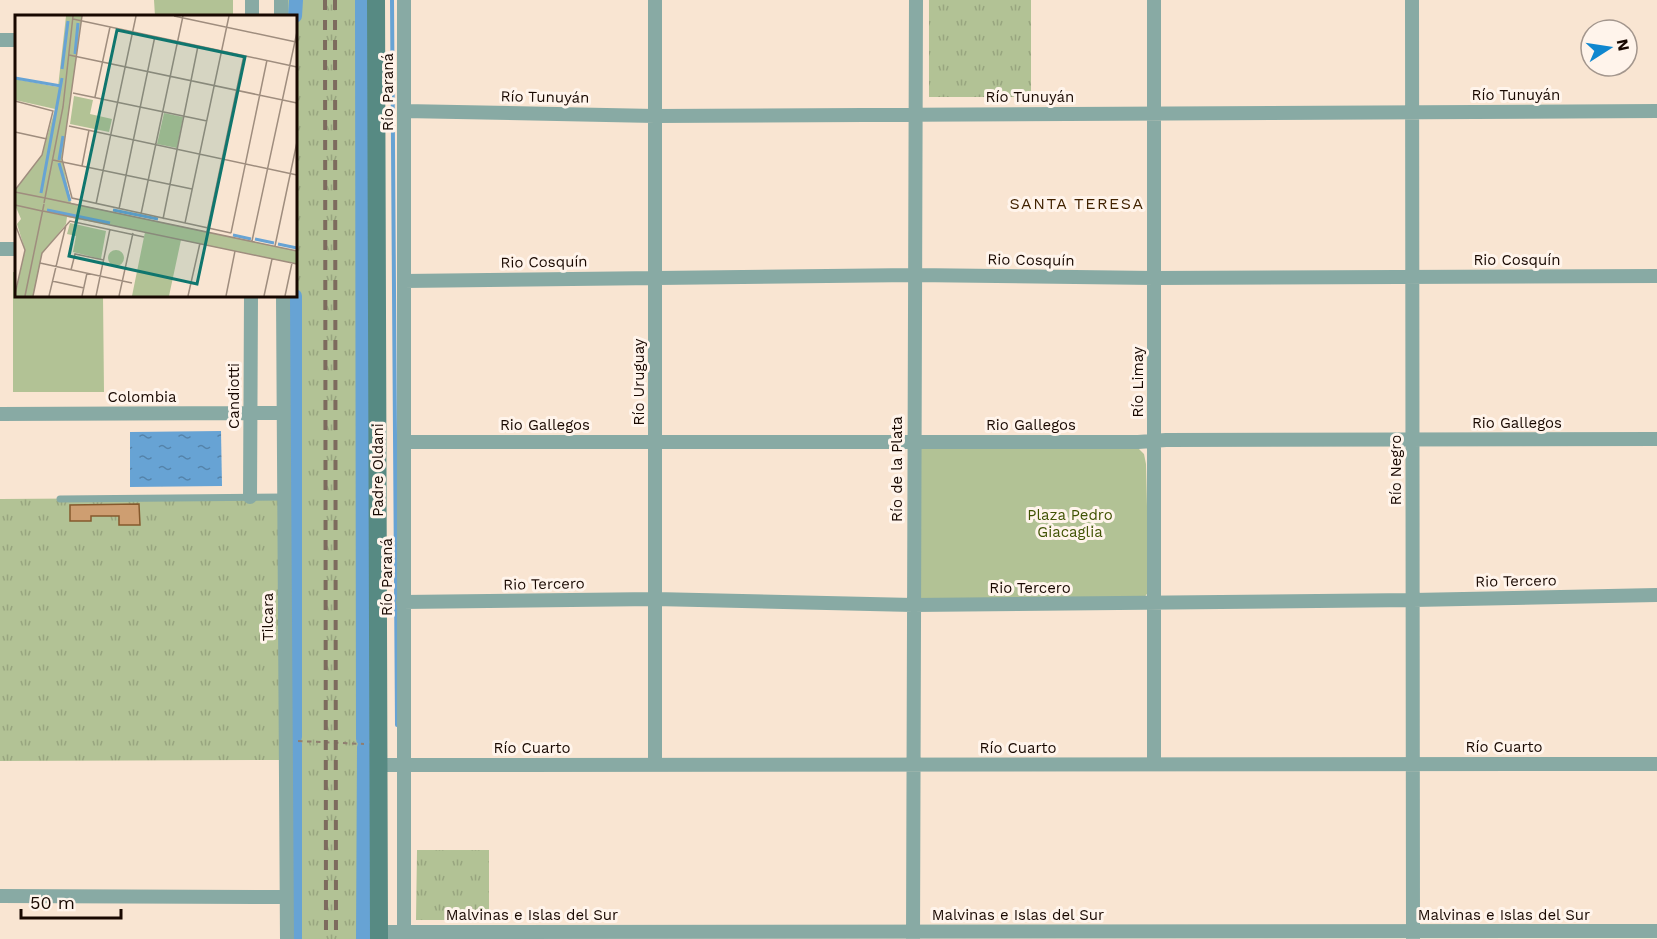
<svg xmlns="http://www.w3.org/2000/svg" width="1657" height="939" viewBox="0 0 1657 939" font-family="'Work Sans',sans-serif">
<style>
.grass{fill:url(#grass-tufts)}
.green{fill:#b2c295}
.water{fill:url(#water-ripples)}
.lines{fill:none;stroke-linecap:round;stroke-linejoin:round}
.stream{stroke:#67a3d4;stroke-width:4}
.canal{stroke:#67a3d4;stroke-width:14}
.building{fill:#ce9e71;stroke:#85592d;stroke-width:1.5}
.path{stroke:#907e70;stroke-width:2;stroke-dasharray:4.5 4.5;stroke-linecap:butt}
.lane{stroke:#88aaa4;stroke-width:7}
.street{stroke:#88aaa4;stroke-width:14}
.secondary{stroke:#578a83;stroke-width:18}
.rail{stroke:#7d6b5e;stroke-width:4;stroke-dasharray:10 10;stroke-linecap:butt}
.labels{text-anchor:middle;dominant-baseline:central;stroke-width:6;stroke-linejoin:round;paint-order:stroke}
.street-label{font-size:15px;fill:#180800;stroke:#fff4eb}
.park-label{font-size:15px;fill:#3f5202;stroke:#fff4eb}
.neighbourhood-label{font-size:16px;letter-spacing:1.5px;fill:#412200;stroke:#fff4eb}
.inset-river{fill:none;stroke:#67a3d4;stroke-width:3}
.inset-road{fill:none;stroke:#9f8d7e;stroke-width:1.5}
.view{fill:#0f766e;fill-opacity:0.15;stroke:#0f766e;stroke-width:3}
.inset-edge{fill:none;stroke:#180800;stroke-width:3}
</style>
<defs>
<pattern id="grass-tufts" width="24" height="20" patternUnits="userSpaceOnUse" patternTransform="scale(1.5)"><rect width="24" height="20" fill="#b2c295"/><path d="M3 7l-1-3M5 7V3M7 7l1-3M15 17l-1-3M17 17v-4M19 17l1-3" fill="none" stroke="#98a57f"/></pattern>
<pattern id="water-ripples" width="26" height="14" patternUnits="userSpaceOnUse" patternTransform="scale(1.5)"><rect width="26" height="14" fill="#67a3d4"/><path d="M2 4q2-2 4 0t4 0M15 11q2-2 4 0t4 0" fill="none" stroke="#5483aa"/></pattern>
</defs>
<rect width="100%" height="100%" fill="#f9e5d2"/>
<path class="grass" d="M281 0H376L379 939H287L285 760 0 761V499L284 497 283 296H296V16H281Z
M929 0H1031V97H929Z
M417 850H489V920H416Z"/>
<path class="green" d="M154 0H233V16H155Z
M13 272H16V296H103L104 392H13Z
M921 447 1138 448 1144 454 1146 464 1149 591 1144 598 923 600 918 595Z"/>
<path class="water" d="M221 431 222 486 130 487V432Z"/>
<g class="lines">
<path class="stream" d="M392 0 397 725"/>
<path class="canal" d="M362 0 363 739
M295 16 296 0
M295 737V296
M295 744V939
M363 939 364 747"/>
</g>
<path class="building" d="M139 504 140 525H119V516H91V521H70V505Z"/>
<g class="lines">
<path class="path" d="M298 741 364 744"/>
<path class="lane" d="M60 499 284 497"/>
<path class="street" d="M281 0V16
M404 0V939
M1412 0 1413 939
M252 16V0
M0 40H16
M404 111 655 116 1657 111
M0 249H16
M404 281 914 275 1154 278 1657 276
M283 296 287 939
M0 414 283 413
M404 442H1138L1166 440 1657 439
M250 497 251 296
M403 602 655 599 913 605 1413 600 1657 595
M655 764V0
M1154 764V0
M379 765 1657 764
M0 896 286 897
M379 932 1657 931
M913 939 916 0"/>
<path class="secondary" d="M376 0 379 939"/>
<path class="rail" d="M325 0 326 939
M335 0 336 939"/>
</g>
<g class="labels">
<g class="street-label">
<text transform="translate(388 92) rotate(-90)">Río Paraná</text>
<text x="1516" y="95">Río Tunuyán</text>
<text transform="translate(545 97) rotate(1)">Río Tunuyán</text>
<text x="1030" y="97">Río Tunuyán</text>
<text transform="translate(1031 260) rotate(1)">Rio Cosquín</text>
<text x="1517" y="260">Rio Cosquín</text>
<text transform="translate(544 262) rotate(-1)">Rio Cosquín</text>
<text transform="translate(639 382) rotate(-90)">Río Uruguay</text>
<text transform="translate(1138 382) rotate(-90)">Río Limay</text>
<text transform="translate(234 396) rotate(-90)">Candiotti</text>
<text x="142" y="397">Colombia</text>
<text x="1517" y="423">Rio Gallegos</text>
<text x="545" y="425">Rio Gallegos</text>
<text x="1031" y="425">Rio Gallegos</text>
<text transform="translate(897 469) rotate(-90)">Río de la Plata</text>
<text transform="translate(378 470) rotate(-90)">Padre Oldani</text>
<text transform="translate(1396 470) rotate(-90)">Río Negro</text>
<text transform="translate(387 577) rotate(-90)">Río Paraná</text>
<text transform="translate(1516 581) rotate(-1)">Rio Tercero</text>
<text transform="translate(544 584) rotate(-1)">Rio Tercero</text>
<text x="1030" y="588">Rio Tercero</text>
<text transform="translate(268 617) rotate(-90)">Tilcara</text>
<text x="1504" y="747">Río Cuarto</text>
<text x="532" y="748">Río Cuarto</text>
<text x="1018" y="748">Río Cuarto</text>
<text x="532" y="915">Malvinas e Islas del Sur</text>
<text x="1018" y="915">Malvinas e Islas del Sur</text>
<text x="1504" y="915">Malvinas e Islas del Sur</text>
</g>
<g class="park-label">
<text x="1070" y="515">Plaza Pedro<tspan x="1070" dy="17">Giacaglia</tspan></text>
</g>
<g class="neighbourhood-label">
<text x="1077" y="203">SANTA TERESA</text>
</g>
</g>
<g transform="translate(15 15)">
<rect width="282" height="282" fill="#f9e5d2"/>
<path d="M51 1H67L47 144 56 188 282 236V249L166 225 154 281H117L130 217 52 202 51 209 27 239 18 281H0L10 235 2 209 6 204 0 190V175L27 140 40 94 0 85V64L43 72ZM59 81 78 85 75 99 97 104 94 117 55 109Z" fill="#b2c295"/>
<path d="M149 98 168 102 162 133 142 129ZM55 208 91 216 86 244 58 237 61 221 52 219ZM93 243a8 8 0 1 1 16 0a8 8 0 1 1-16 0Z" fill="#b2c295"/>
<path class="inset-river" d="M60 39 63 8M47 54 53 6M0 63 46 71M44 145 48 121M44 148 55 186M26 178 47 63M32 195 95 208M98 195 143 204M218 220 236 224M240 224 259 228M263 229 282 233"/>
<path class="inset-road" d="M67 1 47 144 57 183 216 218M159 1 281 27M58 4 282 52M54 40 282 88M58 78 192 106M80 82 95 12M0 86 38 96 27 140 0 175M54 111 282 160M0 117 32 124M38 145 177 174M67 151 74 115M0 177 30 183M30 183 282 236M29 188 48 92 58 1M81 189 121 1M0 190 27 196M104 194 140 21M28 196 282 249M126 199 168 1M148 204 183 31M170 208 214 1M0 209 10 235 0 279M192 216 229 40M216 218 252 45M237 226 282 17M260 231 282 127M25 248 117 268M56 255 60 239 89 245M37 266 69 273M10 281 29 189M18 281 27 238 55 206 129 222M34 281 51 210M67 281 72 258M81 281 95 214M104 281 118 218M173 281 185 228M211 281 220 236M249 281 257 244M270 281 277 248"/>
<path class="view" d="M102 15 230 42 182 269 54 241Z"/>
<rect width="282" height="282" class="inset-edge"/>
</g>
<g transform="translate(1609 48) rotate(78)"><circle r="28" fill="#fff4eb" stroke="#a3968d" stroke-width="1.5"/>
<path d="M0-4.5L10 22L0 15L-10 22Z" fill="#1087cf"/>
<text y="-9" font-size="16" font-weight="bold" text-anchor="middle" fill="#180800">N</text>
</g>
<path d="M21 909v9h100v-9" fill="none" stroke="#180800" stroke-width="3"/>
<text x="30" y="909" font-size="18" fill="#180800" stroke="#fff4eb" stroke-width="4.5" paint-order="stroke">50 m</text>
</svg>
